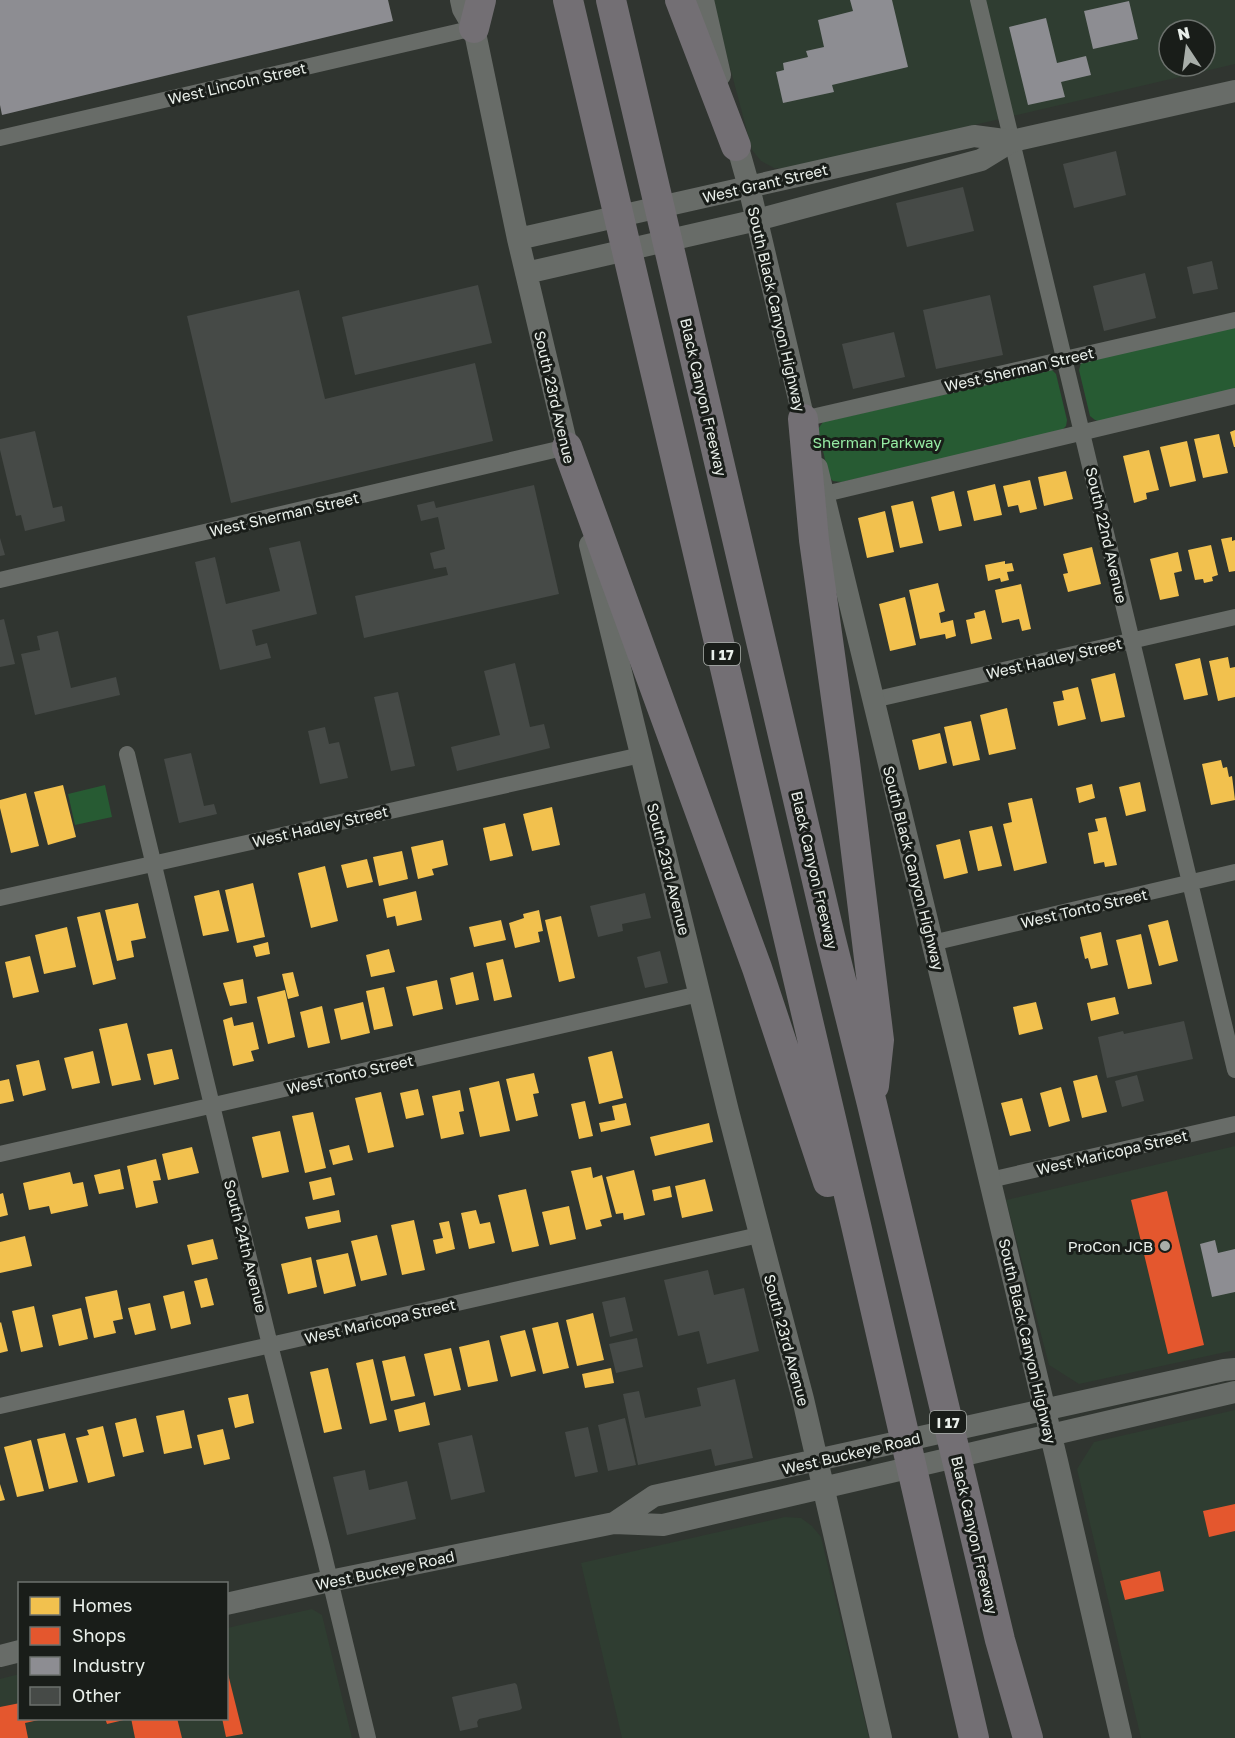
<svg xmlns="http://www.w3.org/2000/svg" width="1235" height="1738" viewBox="0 0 1235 1738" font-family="'Golos Text',sans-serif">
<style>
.built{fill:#2f3d31;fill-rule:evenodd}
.green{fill:#275b33}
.homes{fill:#f2c14e}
.shops{fill:#e4572e}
.industry{fill:#8d8d92}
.building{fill:#464a47}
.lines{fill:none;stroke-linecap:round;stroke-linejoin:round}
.minor{stroke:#686c68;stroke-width:16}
.secondary{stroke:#686c68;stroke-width:22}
.motorway{stroke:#736f74;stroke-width:30}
.poi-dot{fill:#a8aea9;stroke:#191d19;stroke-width:2}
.labels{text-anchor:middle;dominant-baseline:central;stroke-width:6;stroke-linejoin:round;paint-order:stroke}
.shield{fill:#191d19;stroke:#abb0ab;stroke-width:1.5}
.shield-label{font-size:14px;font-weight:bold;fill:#e9efea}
.street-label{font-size:15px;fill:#e9efea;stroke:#191d19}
.park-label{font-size:15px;fill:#96eaa3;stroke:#191d19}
.poi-label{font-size:15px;fill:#e9efea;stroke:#191d19;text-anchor:end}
</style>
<rect width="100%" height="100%" fill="#303530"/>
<path class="built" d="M712 0H1235V64L786 169 774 168 761 161 752 150ZM1169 30H1205V66H1169Z
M1235 1146V1350L1079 1384 1049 1365 1006 1200Z
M1235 1410V1738H1141L1077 1469 1094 1442Z
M785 1517 801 1518 812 1526 821 1537 869 1738H622L581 1563Z
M312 1609 322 1615 352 1738H0V1679L19 1674 20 1718H226L227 1628Z"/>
<path class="green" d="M1235 325V391L1101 422 1095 420 1090 416 1079 370 1081 363Z
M1052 370 1056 374 1067 420 1066 426 1061 431 842 482 833 481 829 477 818 429 823 422Z
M105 785 112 817 75 825 68 794Z"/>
<path class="homes" d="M1235 430V447H1234L1230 432Z
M1219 434 1228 473 1203 478 1194 439Z
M1187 441 1196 481 1170 487 1160 447Z
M1149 450 1159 490 1146 493 1147 499 1134 503 1123 456Z
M1066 471 1073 499 1044 506 1038 477Z
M1030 480 1037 509 1020 513 1018 505 1008 507 1003 486Z
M995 484 1002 515 974 521 967 491Z
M954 491 962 526 939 531 931 497Z
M913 501 923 543 900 548 891 506Z
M885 511 894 552 867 558 858 518Z
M1232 537V541L1235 540V571L1229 572 1221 539Z
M1211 545 1218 575 1212 577 1213 581 1204 583 1203 579 1195 580 1188 550Z
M1092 547 1101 584 1068 592 1063 574 1068 573 1063 554Z
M1178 552 1182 571 1174 573 1179 596 1160 600 1150 559Z
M1005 561V564L1012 563 1014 571 1007 572 1009 580 1001 582 1000 578 988 581 985 565Z
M938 583 945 611 939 613 941 623 953 620 956 636 946 639 945 634 920 639 909 590Z
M1021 584 1031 629 1022 631 1019 619 1002 623 995 590Z
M905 597 916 645 890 651 879 604Z
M985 610 992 639 971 644 966 620 975 618 974 613Z
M1228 657 1230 668 1235 667V697L1218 701 1209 661Z
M1200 658 1208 695 1184 700 1175 664Z
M1115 673 1125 717 1101 722 1091 679Z
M1078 687 1086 719 1058 726 1053 702 1064 700 1062 691Z
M1007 708 1016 749 989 755 980 715Z
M971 721 980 760 953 766 944 727Z
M940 733 947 763 919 770 912 740Z
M1221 760 1223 768 1227 767 1229 777 1232 776 1235 800 1211 805 1202 764Z
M1140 782 1146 811 1126 816 1119 787Z
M1092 784 1095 798 1079 803 1076 788Z
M63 785 76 837 48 845 34 792Z
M26 793 39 846 11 853 0 808V800Z
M1032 798 1047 863 1014 871 1003 824 1012 822 1008 803Z
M552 807 560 845 532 851 523 814Z
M1106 817 1117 865 1105 867 1104 862 1094 864 1088 833 1098 831 1095 819Z
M505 823 513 856 490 861 483 828Z
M992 826 1002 866 978 871 969 831Z
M960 839 968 873 944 879 936 845Z
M443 840 448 865 432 869 434 875 418 879 411 847Z
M402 851 408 879 379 886 373 857Z
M367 859 373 882 347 888 341 865Z
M325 866 338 921 311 928 298 873Z
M253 883 265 937 237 943 225 890Z
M219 890 229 931 203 936 194 896Z
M416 891 422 920 397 926 395 916 387 918 383 899Z
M138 903 146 938 131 941 134 957 117 961 105 910Z
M539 910 543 931 538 932 540 942 515 948 509 923 524 918 523 914Z
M100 912 116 979 93 985 77 917Z
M561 916 575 978 559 982 545 920Z
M501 920 506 940 474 947 469 927Z
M1168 920 1178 961 1159 966 1148 925Z
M67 927 76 967 44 974 35 935Z
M1101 932 1108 965 1091 969 1088 958 1085 959 1080 937Z
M1141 934 1152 984 1128 989 1116 940Z
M268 942 270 954 256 957 253 946Z
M389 949 395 972 371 977 366 955Z
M30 956 39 992 13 998 5 962Z
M503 959 512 997 494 1001 486 963Z
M293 972 299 996 288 999 282 974Z
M473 972 479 1000 456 1005 450 978Z
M243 979 247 1003 230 1006 223 983Z
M437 980 443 1009 413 1016 406 987Z
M384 987 393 1026 374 1030 366 991Z
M285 990 295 1037 268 1044 257 997Z
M1115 997 1119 1014 1091 1021 1087 1003Z
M363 1002 370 1033 341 1040 334 1009Z
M1036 1002 1043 1029 1019 1035 1013 1007Z
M322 1006 330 1043 308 1048 300 1012Z
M232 1017 234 1026 253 1022 259 1049 251 1051 254 1061 233 1066 223 1020Z
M127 1023 141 1080 112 1086 99 1029Z
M172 1049 179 1079 154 1085 147 1054Z
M93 1051 100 1083 72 1089 64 1058Z
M612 1051 623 1098 599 1104 588 1057Z
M39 1060 46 1090 23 1096 16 1065Z
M534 1073 539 1093 533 1094 538 1116 516 1121 506 1079Z
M1097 1075 1107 1112 1082 1118 1073 1081Z
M9 1079 14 1101 0 1104V1081Z
M499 1081 510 1131 480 1137 469 1088Z
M1061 1087 1070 1121 1049 1127 1040 1093Z
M418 1089 424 1115 406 1119 400 1093Z
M460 1090 464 1111 459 1112 464 1134 441 1139 432 1096Z
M381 1092 394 1147 368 1153 355 1098Z
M1022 1098 1031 1131 1010 1136 1001 1103Z
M585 1101 593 1136 579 1139 571 1104Z
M626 1103 631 1125 601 1132 599 1123 615 1120 612 1106Z
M313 1112 326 1168 305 1173 292 1116Z
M709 1123 713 1142 655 1156 650 1137Z
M280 1131 289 1172 262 1178 252 1137Z
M349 1145 353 1160 333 1165 329 1150Z
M192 1147 199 1173 168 1180 162 1154Z
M156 1159 161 1180 153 1181 158 1203 136 1208 127 1166Z
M591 1167 593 1178 602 1175 612 1217 600 1220 602 1226 586 1230 571 1171Z
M120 1169 124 1189 99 1194 94 1175Z
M634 1170 645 1215 624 1220 623 1213 616 1214 606 1177Z
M70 1172 73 1184 83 1182 88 1206 51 1214 49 1206 29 1210 23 1183Z
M331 1177 335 1195 313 1200 309 1182Z
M705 1179 713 1211 682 1218 675 1186Z
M670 1186 672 1197 654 1201 652 1190Z
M526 1189 539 1246 512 1252 498 1195Z
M3 1193 8 1215 0 1217V1194Z
M569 1206 576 1239 550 1245 542 1212Z
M339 1210 341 1222 308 1229 305 1217Z
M476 1210 480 1224 490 1222 495 1243 469 1249 461 1213Z
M414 1220 425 1270 402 1275 391 1225Z
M449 1221 455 1249 436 1254 433 1240 443 1238 439 1223Z
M377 1235 387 1275 361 1281 351 1241Z
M25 1236 32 1266 0 1273V1242Z
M213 1239 218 1259 192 1265 187 1245Z
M348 1253 356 1286 324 1294 316 1260Z
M311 1257 317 1287 288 1294 281 1264Z
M207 1278 214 1305 201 1308 194 1281Z
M117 1290 123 1319 113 1321 116 1333 94 1338 85 1297Z
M184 1291 191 1324 171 1329 163 1296Z
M150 1303 156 1330 135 1335 128 1308Z
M34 1306 43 1347 21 1352 12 1311Z
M81 1308 88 1339 59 1346 52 1315Z
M593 1313 604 1360 577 1366 566 1320Z
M1 1322 8 1351 0 1353V1323Z
M558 1322 569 1368 543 1374 532 1328Z
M525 1330 536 1371 511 1377 500 1336Z
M489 1340 498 1381 468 1387 459 1347Z
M451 1348 461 1390 434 1396 424 1354Z
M405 1356 415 1396 391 1401 382 1361Z
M373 1359 387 1420 370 1424 356 1363Z
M328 1368 342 1429 324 1433 310 1372Z
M611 1368 614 1383 585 1388 582 1374Z
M248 1394 254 1423 235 1428 228 1398Z
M425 1402 430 1425 399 1432 394 1410Z
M184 1410 192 1448 164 1454 156 1416Z
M136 1418 144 1452 123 1457 115 1423Z
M103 1426 115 1476 88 1483 76 1438 89 1435 87 1430Z
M223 1429 230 1459 204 1465 197 1435Z
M65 1433 78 1482 49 1489 37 1439Z
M31 1440 44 1491 17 1497 4 1447Z
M0 1484 5 1500 0 1501Z"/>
<path class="shops" d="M1167 1191 1204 1345 1168 1354 1131 1200Z
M1235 1504V1531L1209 1537 1203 1511Z
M1160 1571 1164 1591 1125 1600 1120 1581Z
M226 1666 243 1734 226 1737 222 1718H226Z
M20 1703V1718L43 1719 25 1723 28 1738H0V1707Z
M105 1718H128V1719L107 1724Z
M131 1718H177L182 1738H135Z"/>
<path class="industry" d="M0 0H388L393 21 2 115 0 105Z
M850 0H892L908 67 832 85 834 92 783 103 776 72 784 70 783 63 808 57 806 51 824 47 818 20 853 11Z
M1129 1 1138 39 1093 49 1084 11Z
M1046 18 1057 63 1086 56 1091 75 1061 82 1065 97 1028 105 1009 27Z
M1215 1240 1218 1253 1235 1249V1292L1212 1297 1200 1244Z"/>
<path class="building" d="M1116 151 1126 195 1074 208 1063 164Z
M963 187 974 231 907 247 896 203Z
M1212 261 1218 289 1193 294 1187 267Z
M1145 273 1156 318 1104 331 1093 286Z
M478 285 492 343 355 375 342 317Z
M299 290 325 399 475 363 493 441 231 503 187 316Z
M990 295 1003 355 936 369 923 310Z
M894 332 905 377 853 389 842 344Z
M35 431 53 508 62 506 65 521 25 531 21 515 16 516 0 450V439Z
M534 485 559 594 364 638 355 596 448 575 446 567 434 569 430 553 445 549 438 517 421 521 417 505 434 501 436 508Z
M0 538 5 555 0 556Z
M300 541 317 614 252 630 256 646 267 643 271 658 220 670 195 562 215 557 226 604 280 591 269 548Z
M4 619 15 664 0 667V620Z
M58 631 71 688 116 677 120 695 35 715 21 654 40 650 37 636Z
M515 663 530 727 544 724 550 748 457 771 451 747 500 735 484 671Z
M398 692 415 766 391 771 374 697Z
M325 727 329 744 339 742 348 778 320 784 308 731Z
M191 753 204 806 214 804 217 814 179 823 164 759Z
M645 893 651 918 622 924 623 931 598 937 590 906Z
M660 951 668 983 645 988 637 957Z
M1184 1021 1193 1059 1107 1078 1098 1037 1123 1031 1124 1034Z
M1137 1075 1144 1101 1122 1107 1115 1081Z
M708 1270 714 1295 744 1288 759 1351 707 1364 699 1331 678 1336 664 1280Z
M625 1297 633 1331 610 1337 602 1302Z
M637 1338 643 1367 616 1373 609 1344Z
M735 1379 753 1458 715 1466 711 1449 638 1465 623 1394 639 1391 645 1418 701 1406 697 1388Z
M625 1418 636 1465 608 1471 598 1425Z
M588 1427 598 1472 575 1477 565 1432Z
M472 1435 485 1492 451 1500 438 1443Z
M365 1470 369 1490 407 1481 416 1519 347 1535 333 1477Z
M515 1683 517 1685 522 1708 520 1710 479 1719 477 1722 478 1727 460 1731 452 1697Z"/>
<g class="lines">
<path class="minor" d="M978 0 1235 1070
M0 138 474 28
M803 419 1235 320
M825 494 1235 396
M0 580 567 447
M873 700 1235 617
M127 754 270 1345 322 1547 368 1738
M0 898 641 755
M932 943 1235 872
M0 1154 699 994
M990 1180 1235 1124
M0 1406 759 1235"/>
<path class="secondary" d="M461 0 463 9 474 28 518 239 571 463
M703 0 720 75
M733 130 749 187 807 433
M518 239 974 136 1012 141
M526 273 757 220 981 160 1012 141 1235 91
M817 468 961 1060 1057 1461 1121 1738
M590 545 728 1111 803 1399 881 1738
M614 1523 654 1496 1224 1370 1235 1369
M226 1604 330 1581 614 1523 663 1525 1235 1392
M0 1656 20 1651"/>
<path class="motorway" d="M568 0 856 1225 974 1738
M611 0 830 936 872 1104 1000 1640 1028 1738
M680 0 736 146
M474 28 481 0
M803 419 814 540 845 762 879 1040 874 1086
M567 447 757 968 828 1182"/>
</g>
<circle class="poi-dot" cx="1165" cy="1246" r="6"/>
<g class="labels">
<g class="shield">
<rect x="704" y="643" width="36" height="22" rx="4.5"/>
<rect x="930" y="1411" width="36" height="22" rx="4.5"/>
</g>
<g class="shield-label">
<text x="722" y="654">I 17</text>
<text x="948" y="1422">I 17</text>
</g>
<g class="street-label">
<text transform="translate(237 83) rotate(-13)">West Lincoln Street</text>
<text transform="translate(765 183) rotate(-13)">West Grant Street</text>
<text transform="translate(777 309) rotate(77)">South Black Canyon Highway</text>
<text transform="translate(1019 369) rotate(-13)">West Sherman Street</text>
<text transform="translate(555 397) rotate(77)">South 23rd Avenue</text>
<text transform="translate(704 397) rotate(77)">Black Canyon Freeway</text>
<text transform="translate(284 514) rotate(-13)">West Sherman Street</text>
<text transform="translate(1107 535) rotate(77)">South 22nd Avenue</text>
<text transform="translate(1054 658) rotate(-13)">West Hadley Street</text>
<text transform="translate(320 826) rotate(-13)">West Hadley Street</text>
<text transform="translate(914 868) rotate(76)">South Black Canyon Highway</text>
<text transform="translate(669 869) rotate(76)">South 23rd Avenue</text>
<text transform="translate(815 870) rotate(77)">Black Canyon Freeway</text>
<text transform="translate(1084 908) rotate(-13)">West Tonto Street</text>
<text transform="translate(350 1074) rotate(-13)">West Tonto Street</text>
<text transform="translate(1112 1152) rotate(-13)">West Maricopa Street</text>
<text transform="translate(246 1246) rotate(76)">South 24th Avenue</text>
<text transform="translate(380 1321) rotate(-13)">West Maricopa Street</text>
<text transform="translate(787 1340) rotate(75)">South 23rd Avenue</text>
<text transform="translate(1028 1341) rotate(77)">South Black Canyon Highway</text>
<text transform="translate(851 1453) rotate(-13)">West Buckeye Road</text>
<text transform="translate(975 1535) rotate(77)">Black Canyon Freeway</text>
<text transform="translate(385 1570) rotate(-12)">West Buckeye Road</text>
</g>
<g class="park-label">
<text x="877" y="442">Sherman Parkway</text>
</g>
<g class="poi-label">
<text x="1153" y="1246">ProCon JCB</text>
</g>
</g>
<rect x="18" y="1582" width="210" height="138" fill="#191d19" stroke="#6c716d" stroke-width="1.5"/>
<rect x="30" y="1597" width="30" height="18" fill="#f2c14e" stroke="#6c716d" stroke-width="1.5"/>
<text x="72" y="1612" font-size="18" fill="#e9efea">Homes</text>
<rect x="30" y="1627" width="30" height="18" fill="#e4572e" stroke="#6c716d" stroke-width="1.5"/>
<text x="72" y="1642" font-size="18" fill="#e9efea">Shops</text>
<rect x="30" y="1657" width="30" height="18" fill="#8d8d92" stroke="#6c716d" stroke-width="1.5"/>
<text x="72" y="1672" font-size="18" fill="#e9efea">Industry</text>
<rect x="30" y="1687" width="30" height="18" fill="#464a47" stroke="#6c716d" stroke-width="1.5"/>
<text x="72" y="1702" font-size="18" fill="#e9efea">Other</text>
<g transform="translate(1187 48) rotate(347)"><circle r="28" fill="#191d19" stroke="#6c716d" stroke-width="1.5"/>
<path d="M0-4.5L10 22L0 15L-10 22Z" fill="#a8aea9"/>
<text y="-9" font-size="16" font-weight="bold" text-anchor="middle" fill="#e9efea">N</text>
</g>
</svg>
